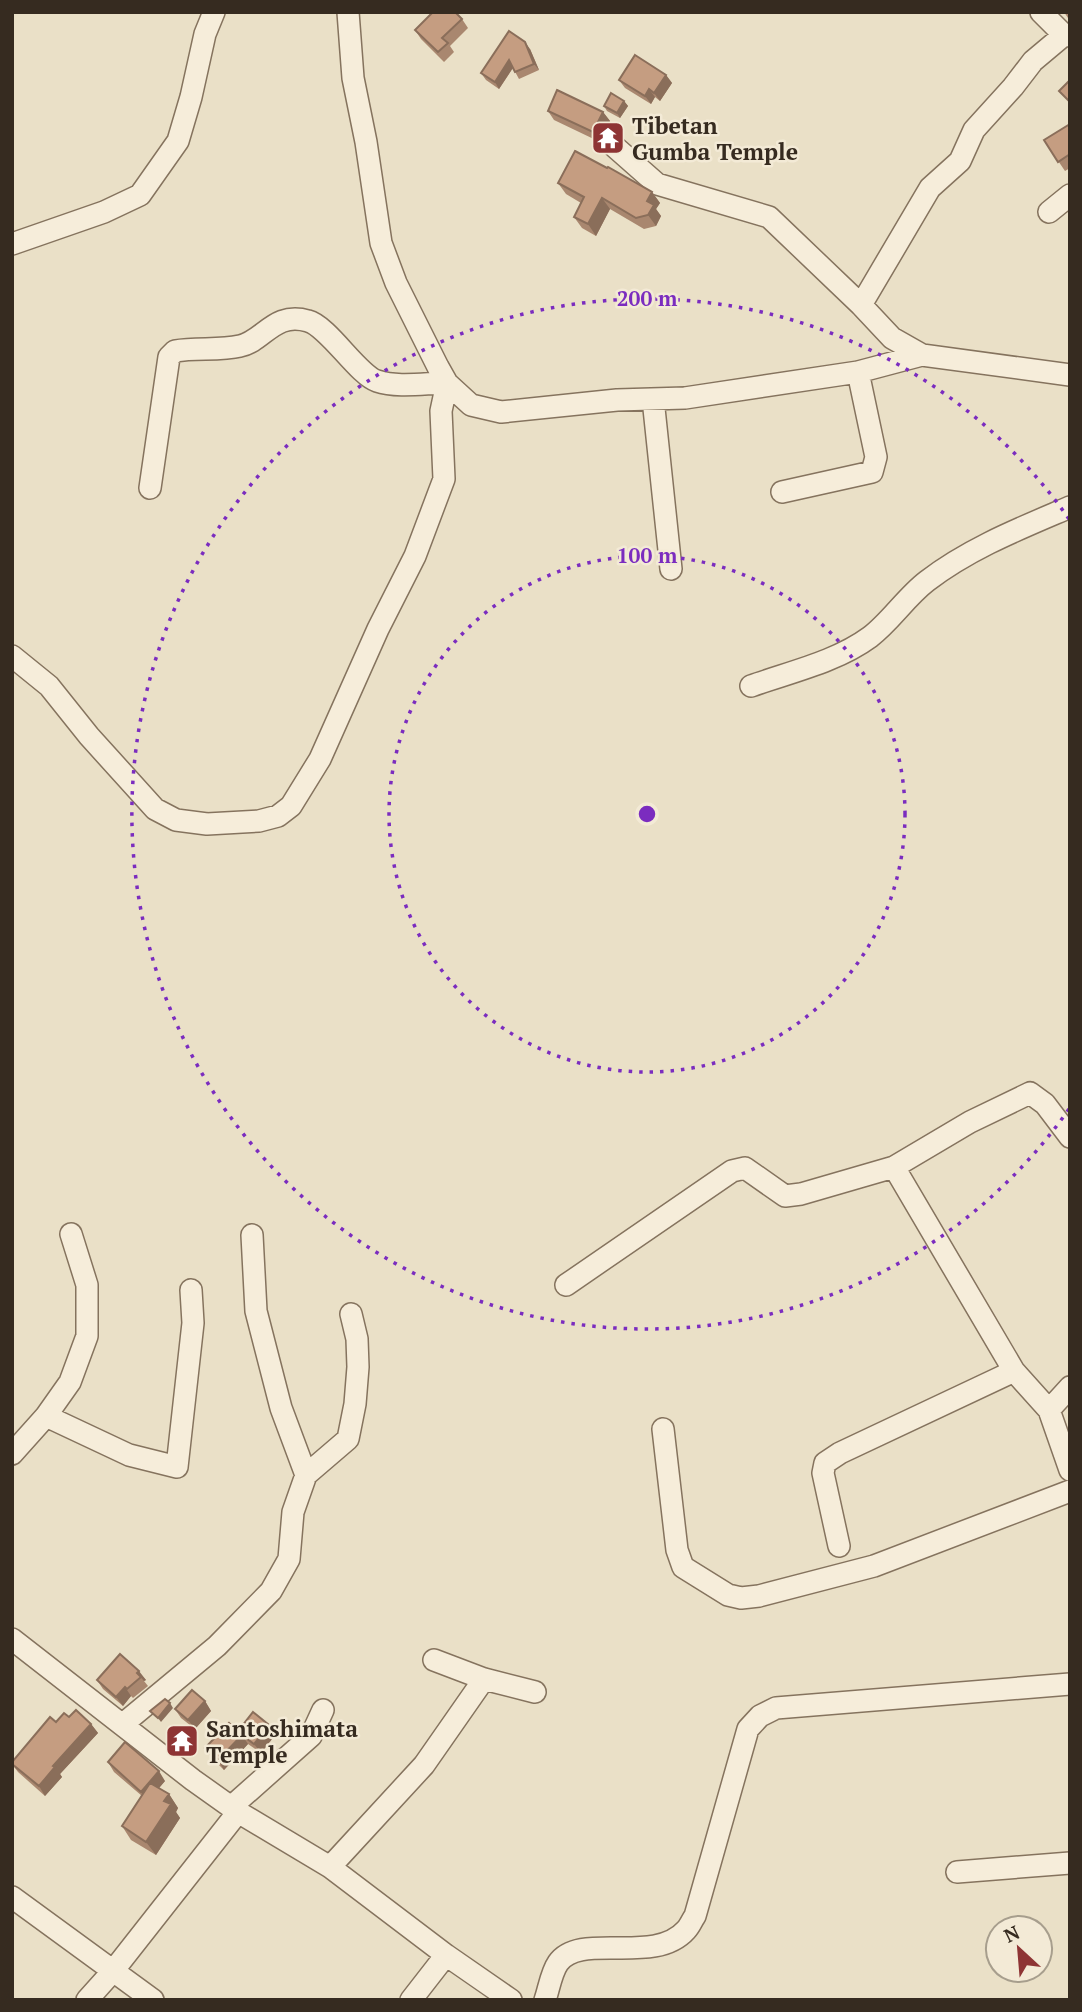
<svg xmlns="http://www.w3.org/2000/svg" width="1082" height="2012" viewBox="0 0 1082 2012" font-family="'PT Serif',serif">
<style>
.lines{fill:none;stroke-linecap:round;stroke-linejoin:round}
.minor-casing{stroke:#85735e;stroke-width:24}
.minor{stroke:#f6edda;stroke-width:21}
.wall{fill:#a9876f}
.shaded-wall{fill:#8a6e5a}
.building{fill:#c59d81;stroke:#8a6e5a;stroke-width:2}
.ring{fill:none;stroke:#7b2cbf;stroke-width:3.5;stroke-dasharray:3.5 7}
.labels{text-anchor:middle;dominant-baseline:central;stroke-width:5;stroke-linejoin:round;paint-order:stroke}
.poi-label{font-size:23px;font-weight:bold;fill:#362b20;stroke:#f3ead6;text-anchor:start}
.centre{fill:#7b2cbf;stroke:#f3ead6;stroke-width:3.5}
.ring-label{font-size:21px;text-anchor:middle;font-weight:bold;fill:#7b2cbf;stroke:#f3ead6;stroke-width:5;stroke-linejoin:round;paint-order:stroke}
</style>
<rect width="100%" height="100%" fill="#eae0c7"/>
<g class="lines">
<defs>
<path id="minor" d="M348 12 353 78 366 142 381 243 396 283 438 367 447 383 471 405 501 412 617 400 685 398 858 372 922 355
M1041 12 1064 35 1070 36
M615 147 657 184 769 217 861 305 892 338 922 355 1070 375
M1049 212 1070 195
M12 244 104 212 140 195 178 141 191 97 205 34 214 12
M861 305 930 188 960 161 974 130 1013 87 1033 61 1064 35
M653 399 671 569
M782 492 872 472 876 457 858 372
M12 656 49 686 89 736 155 809 176 820 207 824 259 821 278 816 291 806 320 759 378 629 415 556 444 479 441 411 447 383C426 383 398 388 377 381 358 375 328 326 308 321 274 311 264 341 240 346 219 351 196 347 175 351L169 357 150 488
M751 686C790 672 836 662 870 637 891 621 906 597 927 581 970 548 1021 528 1070 507
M894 1167 1014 1371 1049 1410
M252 1235 256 1311 281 1408 306 1475
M566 1285 732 1171 745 1168 785 1196 801 1194 894 1167 970 1122 1030 1093 1045 1104 1070 1137
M1070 1387 1049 1410 1070 1470
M46 1416 70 1382 87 1336V1285L71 1234
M663 1429 677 1550 683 1567 728 1595 741 1598 759 1596 874 1566 1070 1491
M12 1454 46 1416 129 1455 177 1467 193 1323 191 1290
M839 1546 823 1473 825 1463 840 1453 1014 1371
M12 1639 193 1780 238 1812 330 1867 446 1955 511 2000
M434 1660 484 1679 535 1692
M123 1724 217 1646 271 1591 289 1559 293 1512 306 1475 348 1439 355 1404 358 1367 357 1339 351 1314
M231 1807 311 1736 323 1710
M330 1867 424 1765 484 1679
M957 1872 1070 1863
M12 1897 153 2000
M87 2000 113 1971 238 1812
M411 2000 446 1955
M545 2000C549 1989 551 1973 558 1963 580 1931 654 1966 686 1930 690 1926 692 1920 695 1916L748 1729 760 1716 776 1708 1070 1684"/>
</defs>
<use href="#minor" class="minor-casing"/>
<use href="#minor" class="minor"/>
</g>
<path class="wall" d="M1064 12H1070V21Z
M462 19 468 28 450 46 454 52 444 62 421 39 415 30Z
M530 49 539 70 519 79 513 68 499 89 486 80 481 73Z
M666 75 672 83 660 101 655 97 651 104 625 88 619 80Z
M624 101 628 106 620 118 607 111 604 106Z
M548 111 603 112 610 121 600 142 554 120Z
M1070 124V168L1065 171 1044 140Z
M558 183 652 192 660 203 656 209 661 216 656 226 644 229 610 209 596 236 582 228 574 217 581 203 566 194Z
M120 1654 146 1680 144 1681 148 1686 133 1698 131 1696 123 1706 103 1689 97 1680Z
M205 1701 211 1711 195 1729 181 1718 175 1709Z
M69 1717 91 1724 98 1733 60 1774 62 1777 45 1796 18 1772 12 1764 56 1722Z
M238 1731 276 1734 261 1753 248 1744 224 1770 212 1758 205 1748Z
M108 1762 165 1781 159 1788 169 1794 178 1808 176 1812 180 1818 156 1855 131 1840 122 1826 142 1796 114 1772Z"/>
<path class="shaded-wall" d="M525 42 530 49 539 70 534 64Z
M509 60 514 66 499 89 495 82Z
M666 75 672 83 660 101 654 93Z
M649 89 655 97 651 104 645 96Z
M624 101 628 106 620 118 617 113Z
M603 112 610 121 600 142 593 132Z
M652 192 660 203 656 209 661 216 656 226 648 215 647 201Z
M602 198 610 209 596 236 588 224Z
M139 1671 146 1680 144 1681 137 1673Z
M125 1687 131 1696 123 1706 116 1697Z
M205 1701 211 1711 195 1729 188 1720Z
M170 1703 173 1708 161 1722 158 1718Z
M91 1724 98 1733 60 1774 62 1777 45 1796 39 1786 53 1766Z
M269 1725 276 1734 261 1753 254 1744Z
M242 1735 248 1744 224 1770 218 1760Z
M159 1771 165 1781 148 1801 141 1792Z
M169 1794 178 1808 176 1812 180 1818 156 1855 146 1842 164 1801Z"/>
<path class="building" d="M433 12H455L462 19 442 38 448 43 438 52 415 30Z
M509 31 525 42 534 64 515 72 509 60 495 82 481 73Z
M635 55 666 75 654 93 649 89 645 96 619 80Z
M1070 80V102L1059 91Z
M557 90 603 112 593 132 548 111Z
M611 93 624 101 617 113 604 106Z
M1070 124V154L1058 162 1044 140Z
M575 151 607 168 608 167 652 192 647 201 654 205 648 215 636 218 602 198 588 224 574 217 584 197 558 183Z
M120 1654 139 1671 137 1673 141 1677 127 1689 125 1687 116 1697 97 1680Z
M192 1690 205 1701 188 1720 175 1709Z
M165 1699 170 1703 158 1718 150 1711Z
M76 1710 91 1724 53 1766 55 1767 39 1786 12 1764V1762L50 1717 56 1722 64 1713 69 1717Z
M253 1712 269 1725 254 1744 242 1735 218 1760 205 1748 229 1723 238 1731Z
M125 1742 159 1771 141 1792 108 1762Z
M150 1783 169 1794 164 1801 171 1804 146 1842 122 1826Z"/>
<g class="ring">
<circle cx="647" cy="814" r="258"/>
<path d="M1069 1109A515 515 0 1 1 1069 519"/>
</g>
<defs>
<symbol id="temple-square" viewBox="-11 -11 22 22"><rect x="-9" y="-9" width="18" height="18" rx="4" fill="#8e3434" stroke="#f3ead6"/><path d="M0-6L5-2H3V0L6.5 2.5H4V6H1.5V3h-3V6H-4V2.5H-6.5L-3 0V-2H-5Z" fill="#fff"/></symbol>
</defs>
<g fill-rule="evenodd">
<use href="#temple-square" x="589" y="119" width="38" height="38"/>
<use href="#temple-square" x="163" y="1722" width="38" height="38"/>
</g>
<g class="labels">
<g class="poi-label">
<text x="632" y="125">Tibetan<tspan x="632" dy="26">Gumba Temple</tspan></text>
<text x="206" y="1728">Santoshimata<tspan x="206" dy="26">Temple</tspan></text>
</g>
</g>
<circle cx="647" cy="814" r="10" class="centre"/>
<g class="ring-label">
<text x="647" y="306">200 m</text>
<text x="647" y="563">100 m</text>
</g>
<rect width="1082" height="2012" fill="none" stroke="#362b20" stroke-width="28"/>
<g transform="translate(1019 1949) rotate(334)"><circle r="33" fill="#f3ead6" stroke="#a79e8d" stroke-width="2"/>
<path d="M0-5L12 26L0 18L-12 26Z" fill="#8e3434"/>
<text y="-10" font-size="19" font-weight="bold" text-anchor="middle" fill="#362b20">N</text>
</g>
</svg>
